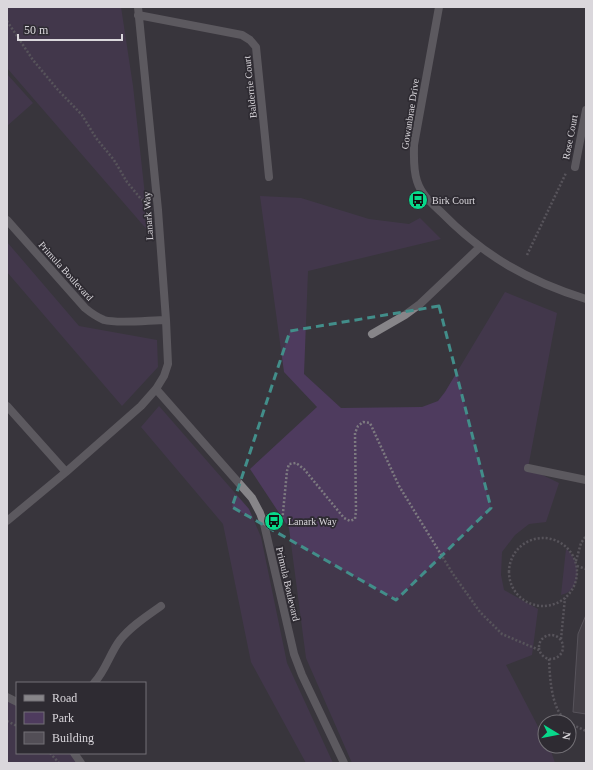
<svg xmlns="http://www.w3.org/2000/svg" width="593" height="770" viewBox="0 0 593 770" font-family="Georgia,serif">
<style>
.green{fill:#4e3b5e}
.building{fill:#524e56;stroke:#7c7880}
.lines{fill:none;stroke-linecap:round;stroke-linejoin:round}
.path{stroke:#7d7a80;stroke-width:2.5;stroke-dasharray:2 2;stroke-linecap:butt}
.minor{stroke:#878589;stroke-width:8}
.marked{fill:none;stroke:#428e8a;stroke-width:3;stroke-dasharray:8 5;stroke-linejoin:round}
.labels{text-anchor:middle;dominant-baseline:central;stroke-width:3.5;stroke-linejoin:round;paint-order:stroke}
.street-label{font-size:10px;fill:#dad7dc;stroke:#2e2b32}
.poi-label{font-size:10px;fill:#dad7dc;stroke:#2e2b32;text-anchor:start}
</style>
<rect width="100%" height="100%" fill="#38353c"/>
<path class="green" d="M7 7H121L133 86 149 232 7 68Z
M7 74 33 103 7 126Z
M260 196 301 198 369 219 409 224 420 218 441 239 308 271 304 374 341 408 422 407 438 401 445 392 505 292 557 313 528 468 559 483 546 522 529 524 515 535 502 552 501 575 504 590 538 609 532 655 506 665 545 740V746H548L550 748 555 763H352L306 658 289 528 250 469 317 407 284 372Z
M7 242 79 326 157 340 158 367 122 406 7 272Z
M159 406 249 509 261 537 287 663 333 763H306L251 662 223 524 141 427Z
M566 549C578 557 582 581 570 591 568 593 563 594 561 595Z
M7 700 17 706V753H70L78 763H7Z"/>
<path class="building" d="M586 615V714L573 712 578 634Z"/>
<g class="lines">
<path class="path" d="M7 21 33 60 58 90 82 115 96 138 114 160 127 182 141 199 148 203
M527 255 566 173
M274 523H282L287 471 289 464 296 463 304 469 344 518 350 521 355 519 356 511 355 433 358 426 363 422 370 423 399 486 453 574 480 612 502 634 539 650
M509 572a34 34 0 1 1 68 0a34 34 0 1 1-68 0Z
M576 561 581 543 586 536
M577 566 586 569
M539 647a12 12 0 1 1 24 0a12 12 0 1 1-24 0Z
M561 639 565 598
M549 659C550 678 551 711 568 722
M7 721 17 726
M569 723 586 731
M50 753 59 763"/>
<path class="minor" d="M439 7 414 145C414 157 413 169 417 181 421 194 431 203 441 212 484 256 528 281 586 299
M138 15 242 35 250 40 256 47 269 177
M575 167 586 110
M7 220 85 308C91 313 97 317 104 320 118 324 151 320 166 320
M372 334 405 315 420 304 480 247
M156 389 252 498 260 513 264 524 294 654 302 675 344 763
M7 406 66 472
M528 468 586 480
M7 521 66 472 141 406 156 389 164 376 168 364 166 320 158 210 138 7
M94 683C106 670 110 653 120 640 131 626 147 616 161 606
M7 697 17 702
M74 753 81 763"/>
</g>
<path d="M0 0H593V770H0ZM439 306 491 508 396 600 232 507 290 331Z" fill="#38353c" fill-opacity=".55" fill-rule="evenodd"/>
<path class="marked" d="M439 306 491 508 396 600 232 507 290 331Z"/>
<defs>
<symbol id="bus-disc" viewBox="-11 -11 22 22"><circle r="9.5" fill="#08d98b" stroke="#2e2b32"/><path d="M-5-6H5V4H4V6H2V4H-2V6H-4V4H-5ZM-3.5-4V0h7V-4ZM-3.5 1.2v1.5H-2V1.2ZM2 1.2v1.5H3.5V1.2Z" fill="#111"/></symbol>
</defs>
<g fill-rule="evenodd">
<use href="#bus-disc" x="407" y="189" width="22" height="22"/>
<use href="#bus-disc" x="263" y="510" width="22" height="22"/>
</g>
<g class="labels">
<g class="street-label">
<text transform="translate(250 87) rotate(-96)">Balderrie Court</text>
<text transform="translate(410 114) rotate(-81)">Gowanbrae Drive</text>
<text transform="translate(570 137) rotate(-79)">Rose Court</text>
<text transform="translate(148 216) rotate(-94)">Lanark Way</text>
<text transform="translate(66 271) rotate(48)">Primula Boulevard</text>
<text transform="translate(288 584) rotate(77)">Primula Boulevard</text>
</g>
<g class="poi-label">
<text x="432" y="200">Birk Court</text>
<text x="288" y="521">Lanark Way</text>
</g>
</g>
<rect width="593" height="770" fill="none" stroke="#dad7dc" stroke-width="16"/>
<rect x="16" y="682" width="130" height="72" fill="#2e2b32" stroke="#737076"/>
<rect x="24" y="695" width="20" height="6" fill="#878589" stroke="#737076"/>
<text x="52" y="702" font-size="12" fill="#dad7dc">Road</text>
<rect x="24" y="712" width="20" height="12" fill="#4e3b5e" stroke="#737076"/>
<text x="52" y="722" font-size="12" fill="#dad7dc">Park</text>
<rect x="24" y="732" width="20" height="12" fill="#524e56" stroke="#737076"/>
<text x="52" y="742" font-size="12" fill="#dad7dc">Building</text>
<g transform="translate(557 734) rotate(100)"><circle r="19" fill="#2e2b32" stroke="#737076"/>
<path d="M0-3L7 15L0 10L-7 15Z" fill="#08d98b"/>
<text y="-6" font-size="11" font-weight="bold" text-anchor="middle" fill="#dad7dc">N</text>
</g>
<path d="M18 34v6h104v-6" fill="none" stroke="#dad7dc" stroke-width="2"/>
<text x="24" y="34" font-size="12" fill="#dad7dc" stroke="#2e2b32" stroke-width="3" paint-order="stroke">50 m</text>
</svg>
